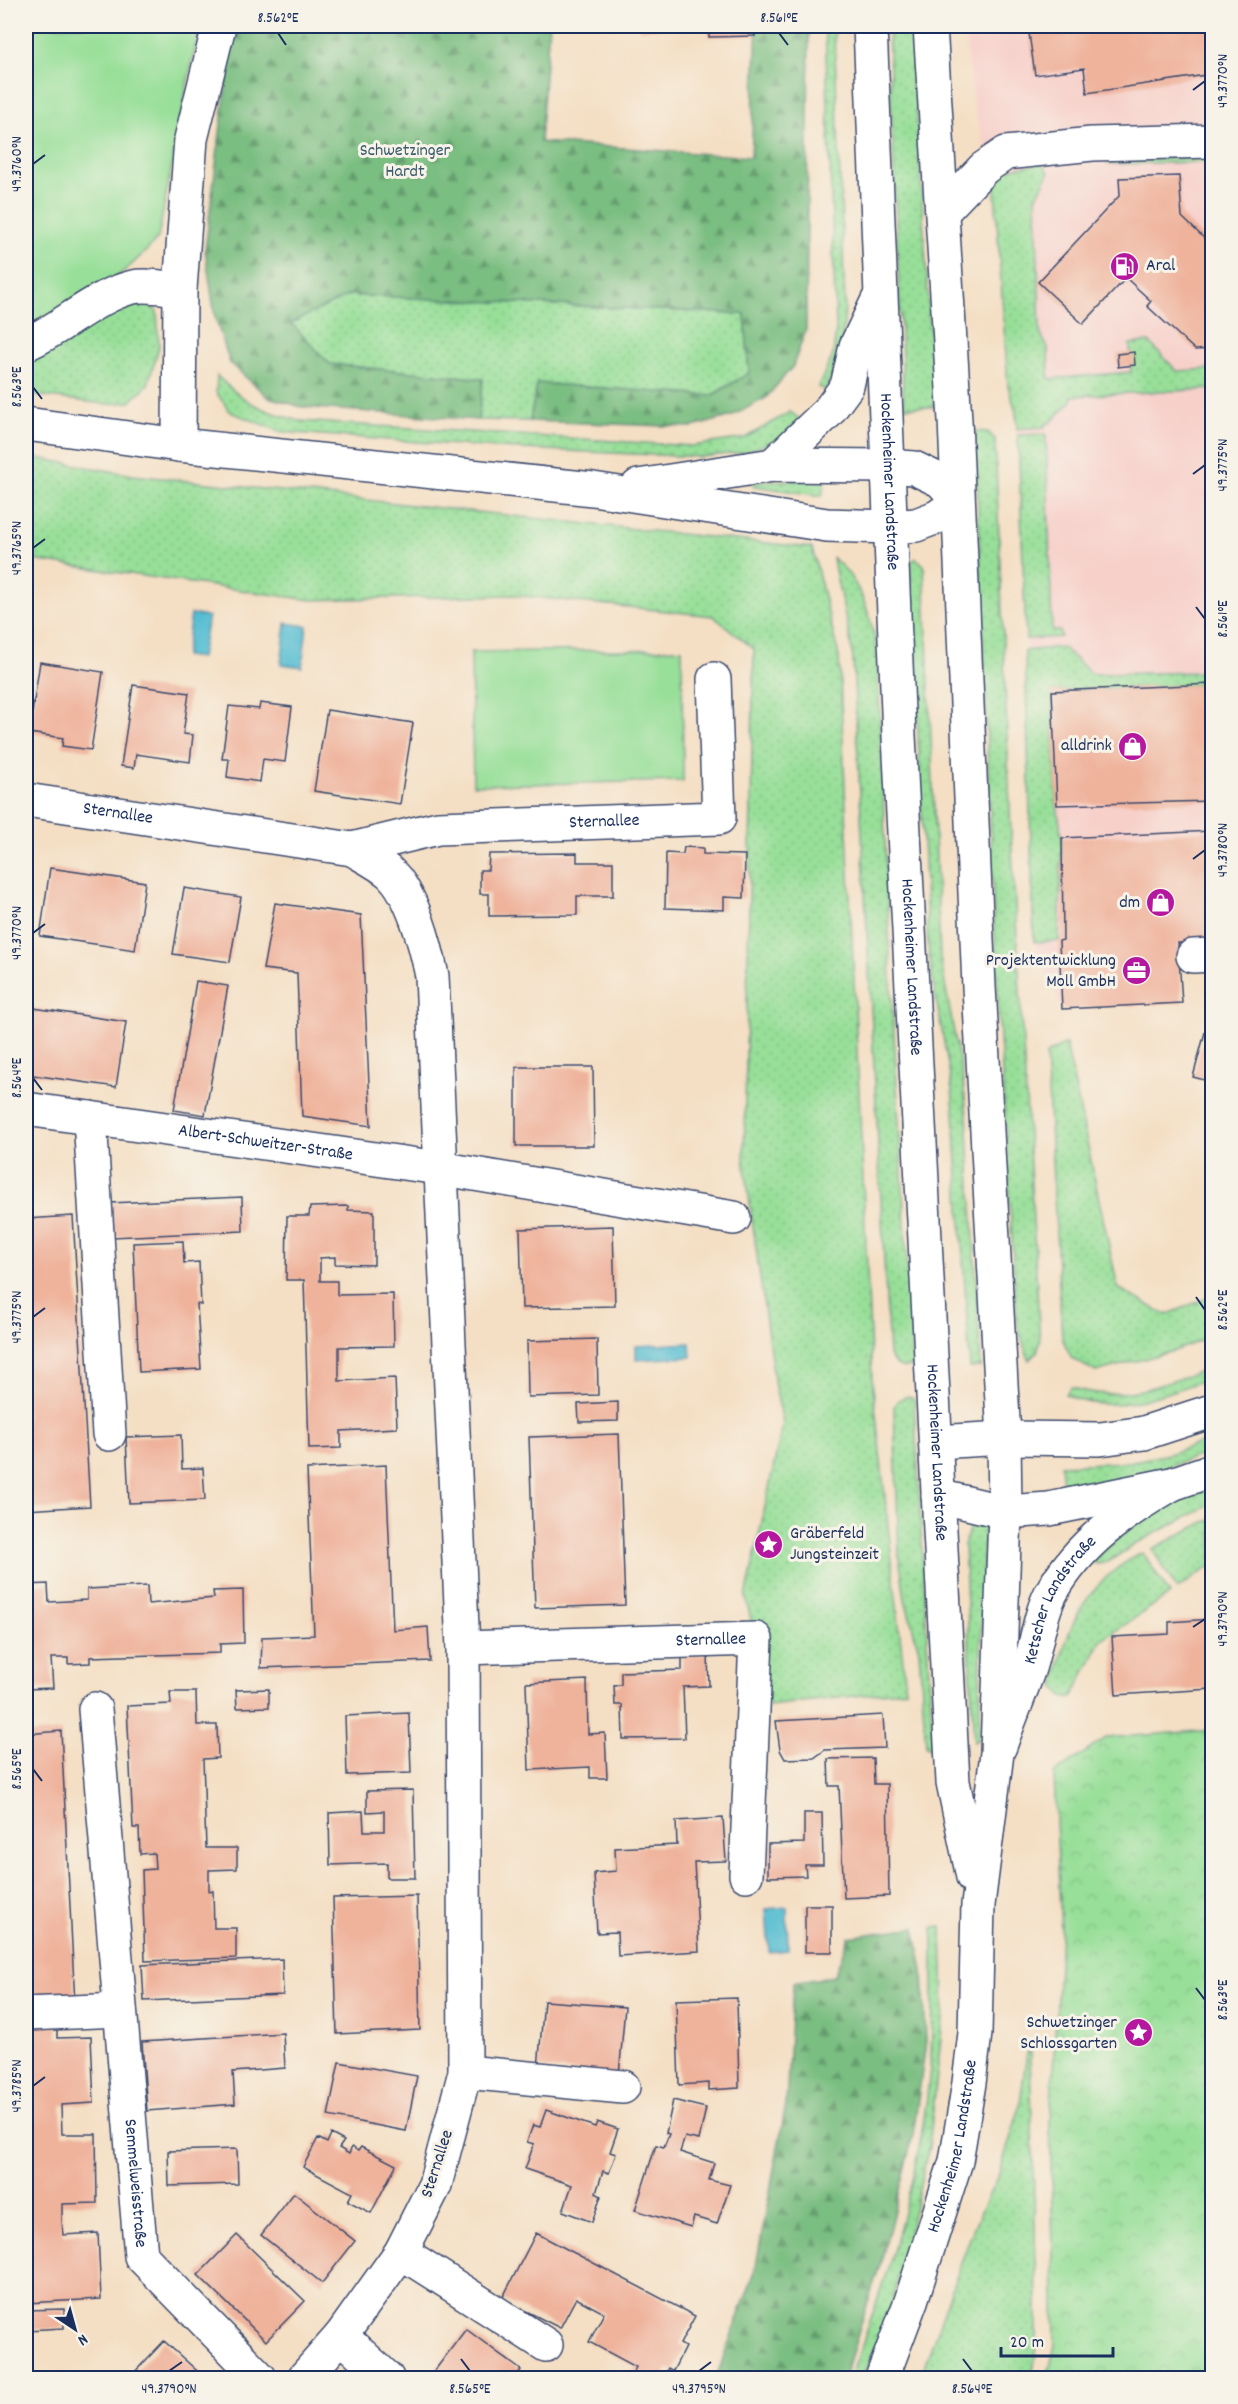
<svg xmlns="http://www.w3.org/2000/svg" width="1238" height="2404" viewBox="0 0 1238 2404" font-family="Dekko,sans-serif">
<style>
.built{fill:#f7d0ca}
.grass{fill:url(#grass-dots);stroke:#5a877c;stroke-width:1.5}
.forest{fill:url(#forest-firs);stroke:#4a7670;stroke-width:1.5}
.park{fill:url(#park-crowns);stroke:#5a877c;stroke-width:1.5}
.pitch{fill:#98df99;stroke:#5a877c;stroke-width:1.5}
.water{fill:#55bdd2;stroke:#387698;stroke-width:1.5}
.building{fill:#efb29b}
.lines{fill:none;stroke-linecap:round;stroke-linejoin:round}
.minor-casing{stroke:#3c496d;stroke-width:36}
.major-casing{stroke:#3c496d;stroke-width:36}
.minor{stroke:#fff;stroke-width:33}
.major{stroke:#fff;stroke-width:33}
.ticks{fill:none;stroke:#1b2f5e;stroke-width:2}
.labels{text-anchor:middle;dominant-baseline:central;stroke-width:6;stroke-linejoin:round;paint-order:stroke}
.park-label{font-size:18px;fill:#3a5b6d;stroke:#f7f3e8}
.poi-label{font-size:18px;fill:#1b2f5e;stroke:#f7f3e8;text-anchor:end}
.street-label{font-size:18px;fill:#1b2f5e;stroke:#f7f3e8}
.neatline{fill:none;stroke:#1b2f5e;stroke-width:2}
.ticks-label{font-size:15px;text-anchor:middle;fill:#1b2f5e}
</style>
<defs>
<pattern id="grass-dots" width="8" height="8" patternUnits="userSpaceOnUse" patternTransform="scale(1.5)"><rect width="8" height="8" fill="#98df99"/><path d="M2 2h.1M6 6h.1" fill="none" stroke="#82c086" stroke-width="1.8" stroke-linecap="round"/></pattern>
<pattern id="forest-firs" width="22" height="20" patternUnits="userSpaceOnUse" patternTransform="scale(1.5)"><rect width="22" height="20" fill="#7abe81"/><path d="M5 1l3.5 6h-7zM16 11l3.5 6h-7z" fill="#639b6d"/></pattern>
<pattern id="park-crowns" width="20" height="18" patternUnits="userSpaceOnUse" patternTransform="scale(1.5)"><rect width="20" height="18" fill="#98df99"/><path d="M2 6a3 3 0 1 1 6 0M12 15a3 3 0 1 1 6 0" fill="none" stroke="#82c086"/></pattern>
</defs>
<rect width="100%" height="100%" fill="#f7f3e8"/>
<filter id="ink" filterUnits="userSpaceOnUse"><feTurbulence type="fractalNoise" baseFrequency=".0167" numOctaves="2"/><feDisplacementMap in="SourceGraphic" scale="12" xChannelSelector="R" yChannelSelector="G"/><feConvolveMatrix kernelMatrix="1 2 1 2 8 2 1 2 1" color-interpolation-filters="sRGB"/></filter>
<filter id="wash" filterUnits="userSpaceOnUse"><feTurbulence type="fractalNoise" baseFrequency=".008" numOctaves="4" result="noise"/><feDisplacementMap in="SourceGraphic" scale="24" xChannelSelector="R" yChannelSelector="G"/><feGaussianBlur stdDeviation="1.35" result="paint"/><feColorMatrix in="noise" values="0 0 0 0 0 0 0 0 0 0 0 0 0 0 0 0 0 1.4 0 .05"/><feComposite in="paint" operator="in"/></filter>
<g filter="url(#wash)">
<rect width="100%" height="100%" fill="#f4dfc4"/>
<path class="built" d="M964 26H1212V951L1178 953 1182 1003 1062 1009 1034 942 1026 639 1016 412 1008 386 994 177 974 108Z"/>
<path class="grass" d="M825 26H834L845 304C844 336 840 361 825 390L818 387 833 355 836 328Z
M888 26H911L935 407H904Z
M1210 157 1212 158 1211 162 1107 164 1109 160Z
M1043 163 1049 173 1036 198 1040 333 1048 348 1049 379 1131 372 1130 344 1149 342 1177 371 1212 369V389L1072 396V401L1050 423 1045 424V427L1017 429 1016 412 1008 386 994 177 1001 170Z
M140 293 157 312 159 347 148 384 130 402 104 404 26 394V353Z
M348 295 745 314 749 373 711 396 537 383 530 421 478 420 483 379 329 364 291 323Z
M217 376C245 403 262 411 300 421L692 446 745 438 790 412 800 419 779 439 746 452 702 457 498 448 282 432 230 412 216 392Z
M975 431 988 432 995 439 1011 833 1040 1342 1037 1352 1029 1360 1017 1324 996 969Z
M1046 434 1052 631H1060L1061 637 1026 639 1018 435Z
M26 456 133 475 812 548 839 656 872 1378 906 1690 769 1706 746 1597 783 1422 775 1387 744 1160 754 649 713 616 513 595 310 600 26 559Z
M825 479 822 496 754 486 752 482Z
M833 558C861 580 870 615 877 648L891 984 913 1365C902 1371 894 1365 889 1355L853 661C850 626 838 593 833 558Z
M916 558 924 565 940 957 963 1081 967 1114 981 1367 970 1368 953 1099C947 1047 933 996 928 944L910 564Z
M1062 647 1092 674 1212 672V684L1052 691 1057 805 1062 838 1059 941 1034 942 1025 651Z
M1066 1044 1118 1288 1166 1315 1212 1296V1336L1177 1350 1096 1372 1072 1359 1062 1338 1046 1054Z
M1212 1367V1377C1167 1393 1111 1419 1065 1394L1071 1387C1118 1405 1167 1383 1212 1367Z
M908 1396 914 1399 933 1749 926 1746 919 1651 905 1599 899 1556 894 1407 898 1400Z
M1212 1439V1451C1164 1469 1115 1485 1063 1486L1061 1465 1128 1462 1169 1454Z
M1212 1488V1504L1137 1543 1108 1562 1097 1564 1092 1562C1124 1527 1168 1503 1212 1488Z
M1212 1518V1565L1177 1589 1152 1549Z
M975 1521 984 1526 979 1739 974 1742 964 1545 971 1523Z
M1143 1553 1170 1594 1101 1641 1072 1698 1063 1696 1055 1687C1063 1640 1078 1596 1119 1567 1127 1562 1134 1555 1143 1553Z
M942 1927 944 2010 929 2147 892 2304 862 2378H850C885 2282 919 2182 929 2079 934 2029 933 1978 933 1928Z
M1030 2051 1037 2303V2346L1032 2378H920L974 2227 1000 2171 1019 2110 1027 2052Z"/>
<path class="forest" d="M230 26H549L540 142 751 157 757 26H809L806 329 793 366 766 398 732 416 693 427 530 421 537 383 711 396 749 373 745 314 349 295 291 323 330 364 483 379 478 420 302 407 268 397 230 363 215 317 205 250 227 78 226 39Z
M915 1927 923 1971 926 2042 913 2135 882 2258 844 2378H716L755 2271 786 2105 793 1983 834 1976 849 1937Z"/>
<path class="park" d="M1212 1730V2378H1047L1055 2346 1050 2121 1061 1932 1054 1774 1106 1738Z"/>
<path class="pitch" d="M26 26H201L191 65 158 238C123 279 73 309 26 334Z
M682 649 683 781 473 785 471 652Z"/>
<path class="water" d="M191 614 208 617 201 658 185 656Z
M286 623 307 626 302 667 281 664Z
M690 1343 691 1357 636 1360V1346Z
M787 1907 788 1950 769 1952 766 1909Z"/>
<g id="blocks">
<path class="building" d="M639 26H667V28L639 30Z
M708 26H754L755 36 709 37Z
M1028 26H1212V74L1087 93 1084 68 1035 75Z
M1179 176 1182 217 1207 241 1212 235V349L1195 350 1147 306 1151 301 1126 278 1083 324 1038 282 1120 195 1119 178Z
M1134 352 1135 365 1118 367 1117 354Z
M40 662 103 672 91 750 62 746 63 738 29 733Z
M1212 684V801L1057 805 1052 691Z
M133 685 189 693 183 734 193 735 190 762 136 754 134 768 121 766Z
M260 703 292 707 285 762 263 759 260 782 227 777 229 759H222L229 706 259 709Z
M327 710 413 723 400 804 314 791Z
M1212 831V941L1178 943 1182 1003 1062 1009 1059 941 1063 940 1062 838Z
M684 847 703 848V854L745 855 744 898 724 897V910L665 908 666 853 683 854Z
M577 853V862H613V896H577V915L489 916V894H480V870H488L489 854Z
M50 868 145 882 135 950 40 936Z
M184 888 241 897 230 962 173 954Z
M275 903 361 915 371 1126 302 1116 297 973 263 969Z
M196 981 228 986 205 1115 174 1110Z
M27 1007 126 1022 116 1087 26 1074Z
M1208 1021 1212 1022V1082L1193 1077Z
M516 1067H593L594 1146H516Z
M242 1197 243 1231 112 1237 110 1203Z
M348 1206V1210L374 1211V1265L335 1264V1257L320 1258V1281H337V1295L393 1294 394 1346 339 1347V1381L395 1378 397 1428 341 1431V1448L309 1449 304 1280H286L287 1216H309L310 1207Z
M73 1216 90 1506 26 1510V1219Z
M613 1226 615 1306 522 1308 520 1229Z
M183 1241 184 1263 199 1262 201 1305 197 1304 201 1369 139 1372 133 1243Z
M597 1339 598 1395 528 1397 527 1341Z
M618 1402V1421L579 1422 578 1404Z
M619 1434 625 1605 535 1608 529 1437Z
M181 1435 182 1469 203 1468 205 1500 129 1503 126 1437Z
M386 1465 393 1630 428 1627 430 1661 261 1668 262 1637 314 1635 307 1469Z
M48 1584 49 1602 87 1600V1589L147 1586 148 1604 214 1598 213 1591 243 1590 244 1643 220 1644V1653L90 1657V1663L68 1664V1658H51L53 1688 26 1689V1585Z
M1212 1619V1689L1116 1695 1112 1637 1169 1634V1622Z
M708 1655 709 1686 683 1687 685 1738 623 1739 622 1705H615L614 1686 621 1685V1672L682 1670V1656Z
M587 1680 588 1734 605 1733 607 1778H590V1767L529 1770 526 1683Z
M269 1689V1707L237 1708 236 1690Z
M170 1692H196L197 1725H217L218 1758 203 1759 206 1848H237V1869L209 1870V1892L213 1891 214 1928H236V1958L145 1961 142 1870 155 1869 154 1853 140 1854 139 1828H133L127 1706 171 1704Z
M409 1713 411 1773 347 1775 345 1716Z
M883 1715 885 1748 825 1750 814 1758 785 1759 780 1750 776 1721Z
M61 1731 75 2004 26 2006V1734Z
M873 1758 874 1784H887L889 1896 844 1898 839 1786H829L828 1759Z
M413 1790 415 1878H387V1863L330 1865 329 1813 363 1811 364 1831H384V1811L367 1812V1791Z
M804 1813H822L823 1865H805L806 1876 768 1877V1844L804 1843Z
M723 1818 726 1861 694 1862 699 1951 618 1956 617 1932 597 1933 594 1873 616 1871 615 1848 677 1845 676 1821Z
M417 1896 420 2030 337 2034 333 1898Z
M805 1905H832V1952H805Z
M282 1959 283 1995 144 2001 142 1965Z
M737 1998 739 2088 709 2090V2083L679 2085 676 2000Z
M544 2001 625 2007 619 2075 538 2068Z
M57 2022V2038L91 2037 94 2103 61 2105 62 2134H96L97 2203 62 2204V2220L63 2235 98 2233 101 2299 26 2303V2236H28L26 2205V2024Z
M283 2033 285 2068 233 2072 235 2104 147 2111 142 2042Z
M339 2062 417 2076 406 2131 328 2116Z
M673 2100 706 2108 699 2140 685 2137 680 2152 714 2163 709 2180 730 2185 717 2224 694 2217 691 2227 635 2210 656 2145 664 2147 669 2134 666 2133Z
M546 2110 595 2127 597 2122 618 2129 610 2152 616 2154 609 2173 603 2171 596 2193 601 2196 592 2222 563 2211 572 2185 525 2169 534 2144 527 2142 533 2125 540 2127Z
M331 2134 344 2141 339 2148 349 2154 352 2147 358 2151 361 2147 396 2165 371 2213 348 2201 352 2193 303 2167 318 2138 327 2143Z
M237 2149 238 2184 169 2186 168 2151Z
M294 2193 355 2241 322 2283 261 2235Z
M536 2233 695 2316 680 2344 685 2347 673 2371 668 2368 662 2378H639L632 2375 636 2367 589 2342 604 2313 576 2298 560 2328 502 2299Z
M237 2235 305 2301 266 2341 198 2275Z
M64 2309V2328L27 2330V2310Z
M466 2329 521 2370 514 2378H429Z
M164 2341 205 2378H129Z
M352 2363 370 2378H338Z"/>
</g>
</g>
<g filter="url(#ink)">
<use href="#blocks" fill-opacity="0" stroke="#3c496d" stroke-width="1.5"/>
<g class="lines">
<defs>
<g id="minor">
<path d="M942 212 984 168 1006 153 1092 144 1212 141"/>
<path d="M26 344C62 329 94 296 133 287 147 284 165 288 180 289"/>
<path d="M179 445 180 289 191 139 219 26"/>
<path id="s1" d="M26 800 352 849C364 856 378 863 389 872 412 892 426 946 432 976L463 1648 465 2072 435 2185 401 2252 341 2336 304 2378"/>
<path id="s2" d="M352 849 438 828 719 818 714 679"/>
<path d="M1193 956 1212 955"/>
<path id="s3" d="M26 1109 439 1168 734 1218"/>
<path d="M90 1118 109 1434"/>
<path d="M936 1442 1004 1438 1100 1439 1144 1433 1212 1411"/>
<path d="M938 1496 1005 1512 1049 1509 1172 1484 1212 1470"/>
<path id="s4" d="M463 1648 756 1639 746 1875"/>
<path id="s5" d="M95 1709 141 2256 260 2378"/>
<path id="s6" d="M1000 1746C1009 1720 1020 1694 1029 1668 1037 1643 1039 1617 1051 1593 1079 1543 1124 1512 1172 1484"/>
<path d="M26 2014 120 2010"/>
<path d="M465 2072 623 2087"/>
<path d="M401 2252 546 2345"/>
<path d="M341 2336 387 2378"/>
</g>
<g id="major">
<path id="s7" d="M870 26 899 736 953 1782 973 1877"/>
<path d="M26 424 179 445 593 489 827 525 890 527 916 525 937 517 957 503"/>
<path d="M773 465 828 412 847 386 856 346 878 300"/>
<path d="M638 486 773 465 887 466 914 468 941 481 957 499"/>
<path id="s8" d="M882 2378 911 2301 956 2161 969 2083 975 2033 978 1905 997 1753 1005 1512 1004 1438 979 987 955 420 930 26"/>
</g>
</defs>
<use href="#minor" class="minor-casing"/>
<use href="#major" class="major-casing"/>
<use href="#minor" class="minor"/>
<use href="#major" class="major"/>
</g>
</g>
<path class="ticks" d="M278 33 286 45M779 33 788 45M1193 90 1205 81M33 164 45 155M33 387 42 399M1193 474 1205 465M33 548 45 539M1196 607 1205 619M1193 859 1205 850M33 933 45 924M33 1078 42 1090M1196 1297 1205 1310M33 1317 45 1308M1193 1627 1205 1619M33 1769 42 1781M1196 1988 1205 2000M33 2086 45 2077M461 2359 470 2371M963 2359 972 2371M169 2371 182 2362M699 2371 711 2362"/>
<defs>
<symbol id="fuel-disc" viewBox="-11 -11 22 22"><circle r="9.5" fill="#b5179e" stroke="#f7f3e8"/><path d="M-5.5-6h7V0h2V4h1.3V-2.5L3-4.5l.8-.8L6-3V5H2.5V1h-1V6h-7ZM-4.2-4.7v3.2H.2V-4.7Z" fill="#fff"/></symbol>
<symbol id="shop-disc" viewBox="-11 -11 22 22"><circle r="9.5" fill="#b5179e" stroke="#f7f3e8"/><path d="M-5-2.5h2.3a2.7 3.5 0 0 1 5.4 0H5L5.5 6h-11ZM-1.5-2.5h3a1.5 2.3 0 0 0-3 0Z" fill="#fff"/></symbol>
<symbol id="office-disc" viewBox="-11 -11 22 22"><circle r="9.5" fill="#b5179e" stroke="#f7f3e8"/><path d="M-6-3h4V-5.5h4V-3h4V5H-6ZM-1-4.5V-3h2v-1.5ZM-6 0V1H6V0Z" fill="#fff"/></symbol>
<symbol id="sight-disc" viewBox="-11 -11 22 22"><circle r="9.5" fill="#b5179e" stroke="#f7f3e8"/><path d="M0-6L1.8-2.2L6-1.7L2.9 1.2L3.7 5.4L0 3.3L-3.7 5.4L-2.9 1.2L-6-1.7L-1.8-2.2Z" fill="#fff"/></symbol>
</defs>
<g fill-rule="evenodd">
<use href="#fuel-disc" x="1108" y="250" width="33" height="33"/>
<use href="#shop-disc" x="1116" y="730" width="33" height="33"/>
<use href="#shop-disc" x="1144" y="886" width="33" height="33"/>
<use href="#office-disc" x="1120" y="954" width="33" height="33"/>
<use href="#sight-disc" x="752" y="1528" width="33" height="33"/>
<use href="#sight-disc" x="1122" y="2016" width="33" height="33"/>
</g>
<g class="labels">
<g class="park-label">
<text x="405" y="151">Schwetzinger<tspan x="405" dy="21">Hardt</tspan></text>
</g>
<g class="poi-label">
<text x="1146" y="266" text-anchor="start">Aral</text>
<text x="1112" y="746">alldrink</text>
<text x="1140" y="903">dm</text>
<text x="1116" y="961">Projektentwicklung<tspan x="1116" dy="21">Moll GmbH</tspan></text>
<text x="790" y="1534" text-anchor="start">Gräberfeld<tspan x="790" dy="21">Jungsteinzeit</tspan></text>
<text x="1117" y="2023">Schwetzinger<tspan x="1117" dy="21">Schlossgarten</tspan></text>
</g>
<g class="street-label">
<text stroke="none"><textPath href="#s7" startOffset="456">Hockenheimer Landstraße</textPath></text>
<text stroke="none"><textPath href="#s1" startOffset="93">Sternallee</textPath></text>
<text stroke="none"><textPath href="#s2" startOffset="255">Sternallee</textPath></text>
<text stroke="none"><textPath href="#s7" startOffset="942">Hockenheimer Landstraße</textPath></text>
<text stroke="none"><textPath href="#s3" startOffset="242">Albert-Schweitzer-Straße</textPath></text>
<text stroke="none"><textPath href="#s7" startOffset="1428">Hockenheimer Landstraße</textPath></text>
<text stroke="none"><textPath href="#s6" startOffset="159">Ketscher Landstraße</textPath></text>
<text stroke="none"><textPath href="#s4" startOffset="248">Sternallee</textPath></text>
<text stroke="none"><textPath href="#s8" startOffset="243">Hockenheimer Landstraße</textPath></text>
<text transform="translate(438 2164) rotate(-72)">Sternallee</text>
<text stroke="none"><textPath href="#s5" startOffset="476">Semmelweisstraße</textPath></text>
</g>
</g>
<rect width="1238" height="2404" fill="none" stroke="#f7f3e8" stroke-width="66"/>
<g transform="translate(75 2329) rotate(144)" stroke="#f7f3e8" stroke-width="4.5" paint-order="stroke">
<path d="M0-4.5L10 22L0 15L-10 22Z" fill="#1b2f5e"/>
<text y="-9" font-size="16" font-weight="bold" text-anchor="middle" fill="#1b2f5e">N</text>
</g>
<path d="M1001 2347v9h112v-9" fill="none" stroke="#1b2f5e" stroke-width="3"/>
<text x="1010" y="2347" font-size="18" fill="#1b2f5e" stroke="#f7f3e8" stroke-width="4.5" paint-order="stroke">20 m</text>
<rect x="33" y="33" width="1172" height="2338" class="neatline"/>
<g class="ticks-label">
<text x="278" y="22">8.562°E</text>
<text x="779" y="22">8.561°E</text>
<text transform="translate(1222 81) rotate(-90)" y="5">49.3770°N</text>
<text transform="translate(16 164) rotate(-90)" y="5">49.3760°N</text>
<text transform="translate(16 387) rotate(-90)" y="5">8.563°E</text>
<text transform="translate(1222 465) rotate(-90)" y="5">49.3775°N</text>
<text transform="translate(16 548) rotate(-90)" y="5">49.3765°N</text>
<text transform="translate(1222 619) rotate(-90)" y="5">8.561°E</text>
<text transform="translate(1222 850) rotate(-90)" y="5">49.3780°N</text>
<text transform="translate(16 933) rotate(-90)" y="5">49.3770°N</text>
<text transform="translate(16 1078) rotate(-90)" y="5">8.564°E</text>
<text transform="translate(1222 1310) rotate(-90)" y="5">8.562°E</text>
<text transform="translate(16 1317) rotate(-90)" y="5">49.3775°N</text>
<text transform="translate(1222 1619) rotate(-90)" y="5">49.3790°N</text>
<text transform="translate(16 1769) rotate(-90)" y="5">8.565°E</text>
<text transform="translate(1222 2000) rotate(-90)" y="5">8.563°E</text>
<text transform="translate(16 2086) rotate(-90)" y="5">49.3785°N</text>
<text x="169" y="2393">49.3790°N</text>
<text x="470" y="2393">8.565°E</text>
<text x="699" y="2393">49.3795°N</text>
<text x="972" y="2393">8.564°E</text>
</g>
</svg>
